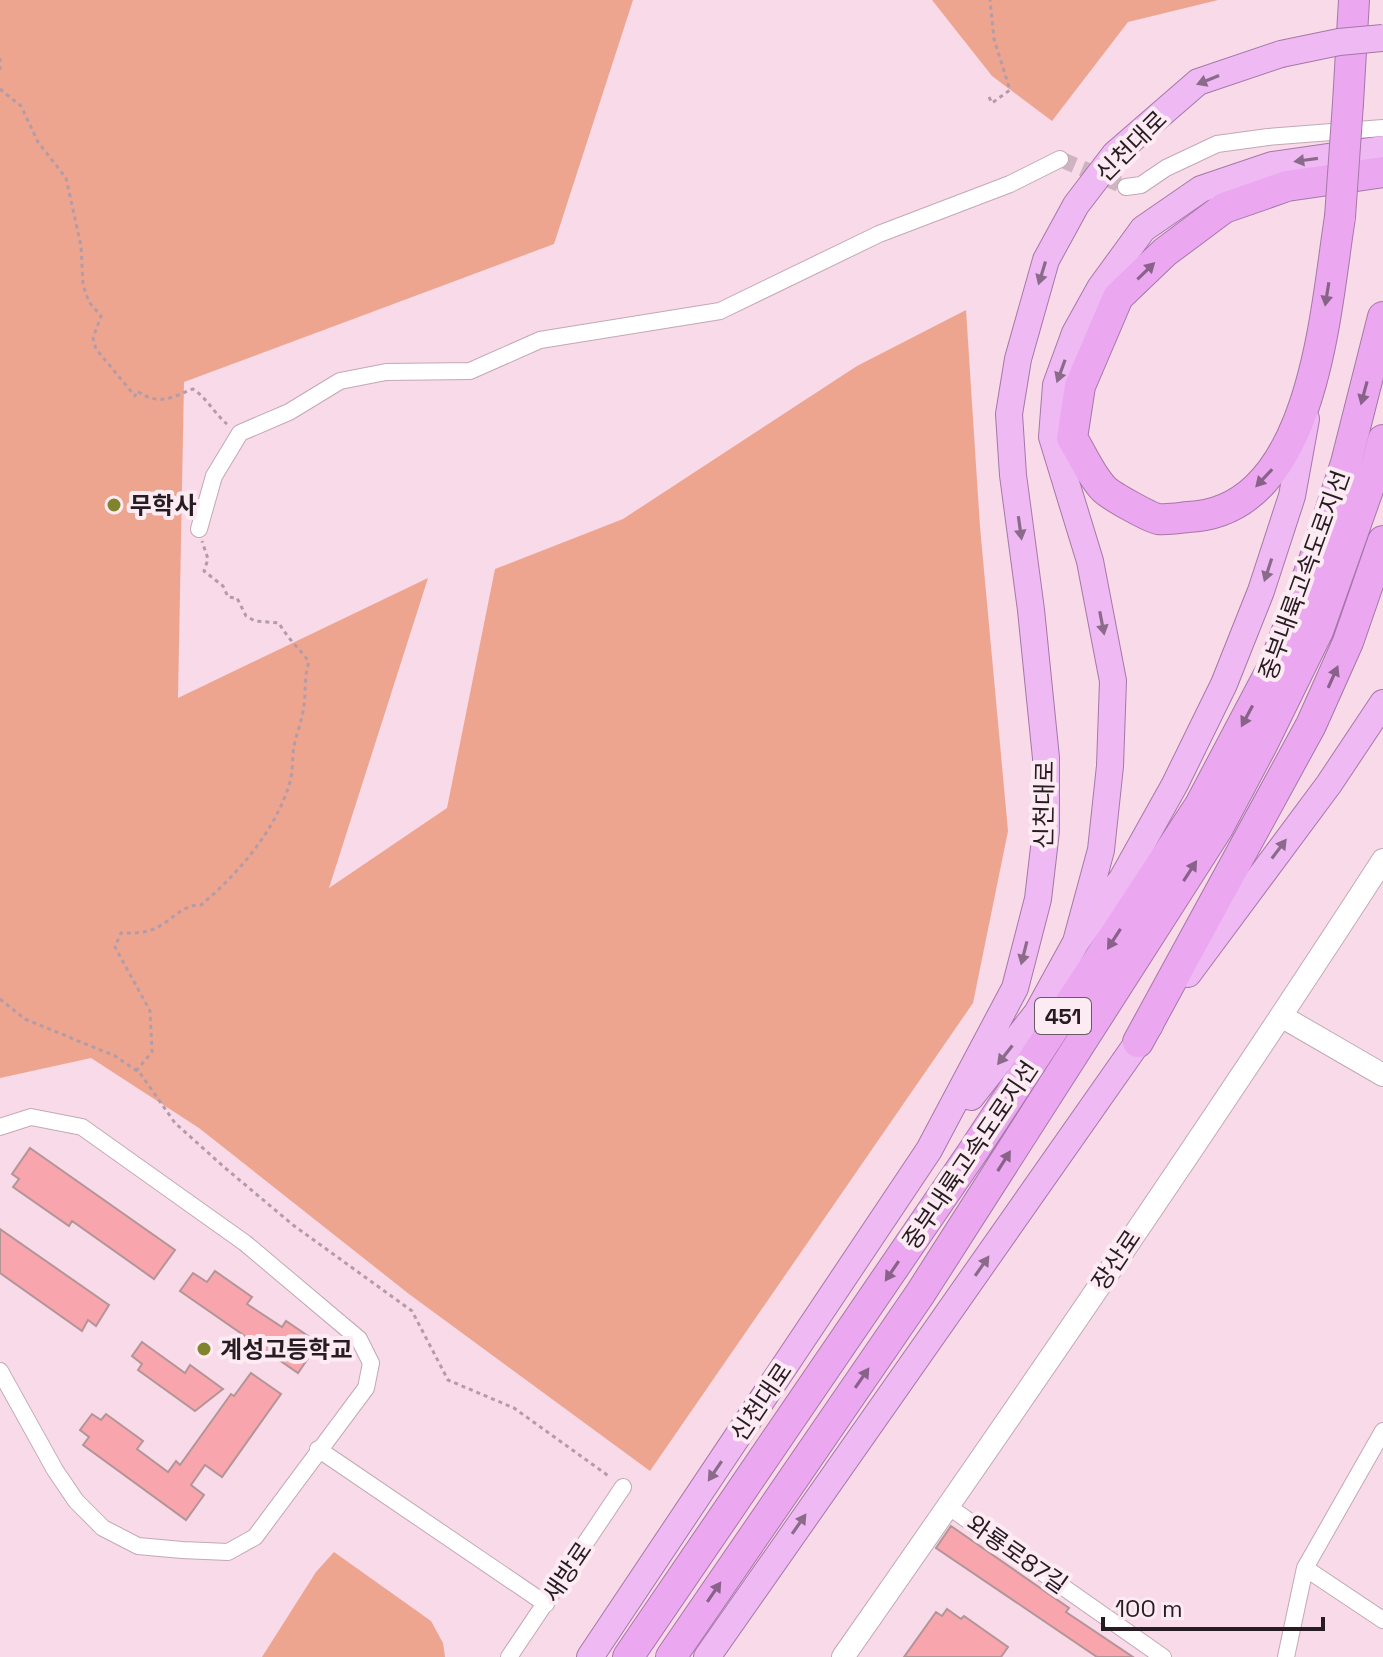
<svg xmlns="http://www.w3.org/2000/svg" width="1383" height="1657" viewBox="0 0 1383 1657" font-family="'Space Grotesk','Noto Sans KR',sans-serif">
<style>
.green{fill:#eda590}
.building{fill:#f8a5ad;stroke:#b39597;stroke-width:2}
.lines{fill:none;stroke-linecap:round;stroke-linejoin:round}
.minor-tunnel{stroke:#ceb4c0;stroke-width:16;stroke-dasharray:16 8;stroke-linecap:butt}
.minor-casing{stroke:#c4a8b5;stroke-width:18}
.secondary-casing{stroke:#c4a8b5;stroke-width:24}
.trunk-casing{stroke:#a677a8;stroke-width:28}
.motorway-casing{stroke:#a677a8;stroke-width:32}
.path{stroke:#b49ca7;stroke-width:3;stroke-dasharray:4 4;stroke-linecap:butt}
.minor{stroke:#fff;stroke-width:16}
.secondary{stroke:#fff;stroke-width:22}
.trunk{stroke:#efbaf4;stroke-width:26}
.motorway{stroke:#eba8f1;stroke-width:30}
.trunk-bridge-casing{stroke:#a677a8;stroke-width:28;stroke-linecap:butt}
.motorway-bridge-casing{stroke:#a677a8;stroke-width:32;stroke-linecap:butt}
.trunk-bridge{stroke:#efbaf4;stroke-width:26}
.motorway-bridge{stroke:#eba8f1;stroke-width:30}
.oneway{fill:#8b6b8a}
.oneway2{fill:#896289}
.poi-dot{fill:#82832d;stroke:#fdebf3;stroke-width:3}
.labels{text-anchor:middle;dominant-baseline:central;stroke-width:8;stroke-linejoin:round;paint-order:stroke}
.shield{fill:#fdebf3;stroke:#675a60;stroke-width:2}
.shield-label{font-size:22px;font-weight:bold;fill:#271c21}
.street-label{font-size:24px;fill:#271c21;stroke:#fdebf3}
.poi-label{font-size:24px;font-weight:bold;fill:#271c21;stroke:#fdebf3;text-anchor:start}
</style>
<rect width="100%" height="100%" fill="#f8dae8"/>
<path class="green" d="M0 0H633L554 244 184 382 178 698 428 578 329 888 447 808 495 569 623 519 857 366 966 310 980 527 1008 831 973 1003 650 1471 409 1294 199 1128 91 1058 0 1078Z
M932 0H1218L1128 22 1052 121 992 76Z
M334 1552 431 1621 443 1643 445 1657H262L316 1572Z"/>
<path class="building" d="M30 1148 175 1250 154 1279 72 1221 69 1226 13 1187 19 1179 12 1174Z
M0 1229 109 1305 96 1326 88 1320 82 1331 0 1273Z
M215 1271 252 1297 247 1304 282 1327 286 1321 308 1336 302 1344 313 1351 298 1373 180 1291 193 1273 207 1282Z
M142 1342 185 1373 190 1365 223 1389 195 1411 138 1370 142 1364 132 1356Z
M251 1373 281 1394 222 1477 205 1465 191 1485 204 1495 186 1520 83 1445 89 1437 80 1430 92 1414 101 1420 106 1414 143 1441 137 1449 168 1472 176 1461 180 1465 231 1394 234 1396Z
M951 1526 1069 1608 1066 1612 1133 1657H1097L936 1548Z
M947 1609 961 1619 964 1616 1008 1647 1001 1657H904L936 1612 942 1616Z"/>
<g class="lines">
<path class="minor-tunnel" d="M1060 159 1126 187"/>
<defs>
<path id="minor" d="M1126 187 1141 185 1166 168 1217 144 1268 137 1383 128
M199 529 214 476 240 433 289 412 340 381 386 372 470 371 540 340 720 311 879 234 1010 184 1060 159
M0 1127 31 1117 82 1127 245 1243 359 1339 371 1363 366 1388 255 1537 228 1552 182 1550 138 1546 103 1528 76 1501 55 1470 0 1371
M318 1449 546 1604
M949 1507 1163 1657
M1305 1568 1383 1620
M509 1657 623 1487
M1286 1657 1305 1568 1383 1431"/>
<path id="secondary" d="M1281 1016 1383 1075
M843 1657C1027 1394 1209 1129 1383 860"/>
<path id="trunk" d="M1076 942 1101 850 1110 766 1113 681 1090 561 1052 437 1056 385 1075 333 1100 288 1143 229 1201 189 1272 165 1383 149
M1188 974 1329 784 1383 703
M971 1097 1037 1013 1076 942 1122 879 1175 784 1224 684 1261 591 1292 496 1306 419
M590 1657 929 1150 1015 988 1038 899 1046 831V758L1031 610 1013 475 1009 414 1018 359 1046 260 1076 205 1115 154 1198 82 1281 54
M707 1657 1150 1025"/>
<path id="motorway" d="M1348 103 1354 0
M1340 217C1325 310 1315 512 1188 517 1179 518 1167 520 1158 519 1149 517 1111 496 1104 489 1091 476 1082 454 1072 438L1080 386 1118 297 1165 252 1224 208 1287 186 1383 172
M1138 1042 1311 725 1348 642 1383 541
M628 1657 974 1150 1200 805 1274 665 1316 555 1346 463 1383 317
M671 1657 920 1294 1218 828 1263 743 1318 631 1376 467 1383 440"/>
</defs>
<use href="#minor" class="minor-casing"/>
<use href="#secondary" class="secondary-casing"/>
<use href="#trunk" class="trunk-casing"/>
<use href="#motorway" class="motorway-casing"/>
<path class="path" d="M0 58V73
M0 89 21 106 38 142 66 178 81 246 83 285 89 302 101 316 93 338 96 349 135 396 137 391C160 406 170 398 193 389 207 398 214 413 227 424
M989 97 992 103 1010 90 994 39 990 0
M0 999 25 1019 115 1056 140 1073 175 1123 224 1167 293 1225 412 1311 448 1380 514 1408 610 1477
M136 1071 152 1052 150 1011 115 947 121 933C132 933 144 933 154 929 171 922 182 904 201 905 238 874 276 830 290 782 293 771 292 758 294 746 296 736 300 726 302 716 307 698 303 679 309 662 300 649 287 638 279 623L255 621 246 616 237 598 228 597 223 586 204 571 208 559 202 541"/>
<use href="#minor" class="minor"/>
<use href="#secondary" class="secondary"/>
<use href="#trunk" class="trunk"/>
<use href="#motorway" class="motorway"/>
<defs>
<path id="trunk-bridge" d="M1281 54 1339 42 1383 38"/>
<path id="motorway-bridge" d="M1340 217 1348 103"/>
</defs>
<use href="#trunk-bridge" class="trunk-bridge-casing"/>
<use href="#motorway-bridge" class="motorway-bridge-casing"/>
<use href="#trunk-bridge" class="trunk-bridge"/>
<use href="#motorway-bridge" class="motorway-bridge"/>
</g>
<defs><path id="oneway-solid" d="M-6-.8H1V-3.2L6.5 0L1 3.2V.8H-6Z" transform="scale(2)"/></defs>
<g class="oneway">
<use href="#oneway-solid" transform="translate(1208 80) rotate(158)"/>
<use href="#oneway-solid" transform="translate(1306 160) rotate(172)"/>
<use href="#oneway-solid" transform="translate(1042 273) rotate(107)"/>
<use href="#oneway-solid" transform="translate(1061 371) rotate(110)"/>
<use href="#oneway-solid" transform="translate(1020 528) rotate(82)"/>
<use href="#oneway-solid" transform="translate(1268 570) rotate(108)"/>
<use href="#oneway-solid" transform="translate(1102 623) rotate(79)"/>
<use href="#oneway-solid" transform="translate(1279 849) rotate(-53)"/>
<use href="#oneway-solid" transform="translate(1024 953) rotate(104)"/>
<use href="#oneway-solid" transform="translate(1005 1055) rotate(128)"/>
<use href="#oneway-solid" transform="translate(982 1266) rotate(-55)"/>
<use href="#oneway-solid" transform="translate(715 1471) rotate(124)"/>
<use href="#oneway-solid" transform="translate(799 1524) rotate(-55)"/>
</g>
<g class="oneway2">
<use href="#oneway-solid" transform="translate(1146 271) rotate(-44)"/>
<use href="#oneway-solid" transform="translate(1327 294) rotate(99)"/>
<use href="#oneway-solid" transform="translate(1364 393) rotate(105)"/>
<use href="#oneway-solid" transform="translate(1264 478) rotate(133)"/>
<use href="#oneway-solid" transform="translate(1333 677) rotate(-66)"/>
<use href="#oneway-solid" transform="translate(1247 716) rotate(118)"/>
<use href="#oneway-solid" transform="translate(1190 871) rotate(-57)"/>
<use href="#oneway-solid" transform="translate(1114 939) rotate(123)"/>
<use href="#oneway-solid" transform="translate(1004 1161) rotate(-58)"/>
<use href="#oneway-solid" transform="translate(892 1271) rotate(124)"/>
<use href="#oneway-solid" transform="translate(862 1378) rotate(-55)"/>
<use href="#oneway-solid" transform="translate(714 1592) rotate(-56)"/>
</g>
<g class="poi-dot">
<circle cx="114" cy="505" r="8"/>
<circle cx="204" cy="1349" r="8"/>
</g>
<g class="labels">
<rect class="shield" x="1035" y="998" width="56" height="36" rx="6"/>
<g class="shield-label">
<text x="1063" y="1016">451</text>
</g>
<g class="street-label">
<text transform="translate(1131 146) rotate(-45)">신천대로</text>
<text transform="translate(1304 575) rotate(-70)">중부내륙고속도로지선</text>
<text transform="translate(1044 805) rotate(-89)">신천대로</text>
<text transform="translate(970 1155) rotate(-56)">중부내륙고속도로지선</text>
<text transform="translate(1116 1260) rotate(-56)">장산로</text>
<text transform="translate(761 1402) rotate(-56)">신천대로</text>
<text transform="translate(1017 1554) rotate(35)">와룡로87길</text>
<text transform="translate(567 1572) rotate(-56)">새방로</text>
</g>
<g class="poi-label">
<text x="130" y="505">무학사</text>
<text x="220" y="1349">계성고등학교</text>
</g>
</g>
<path d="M1103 1617v12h220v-12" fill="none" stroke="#271c21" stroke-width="4"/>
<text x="1115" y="1617" font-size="24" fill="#271c21" stroke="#fdebf3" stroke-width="6" paint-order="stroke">100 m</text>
</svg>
